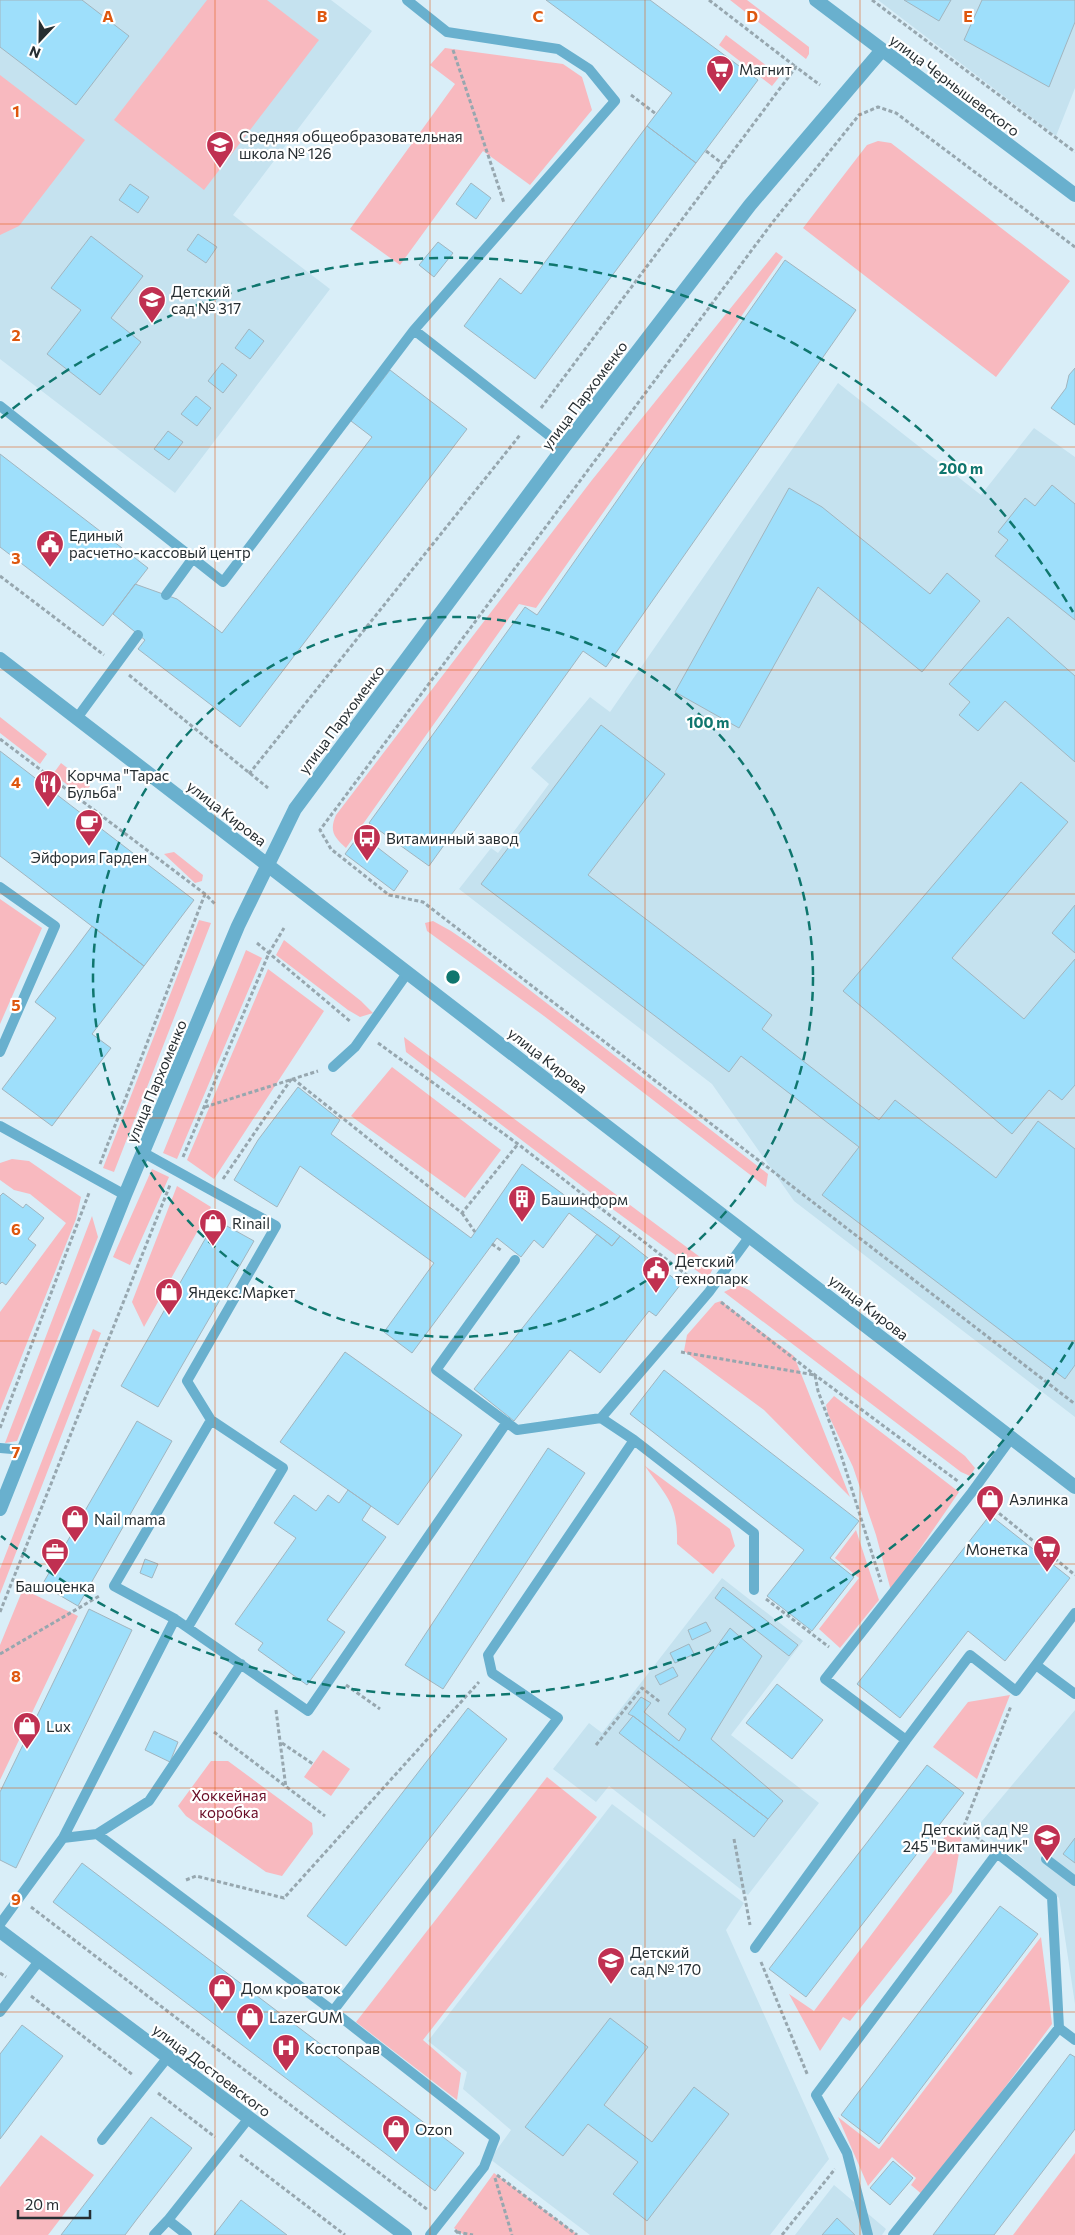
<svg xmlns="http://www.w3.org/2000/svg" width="1075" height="2235" viewBox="0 0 1075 2235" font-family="Commissioner,sans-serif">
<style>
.built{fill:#c5e2ef}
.green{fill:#f8b9bf}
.building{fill:#9edffb;stroke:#a1b5bf}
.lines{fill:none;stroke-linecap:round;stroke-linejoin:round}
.path{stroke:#97a7af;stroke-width:3;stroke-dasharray:4 2.5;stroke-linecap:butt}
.service{stroke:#69b0ce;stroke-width:10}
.tertiary{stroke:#69b0ce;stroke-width:14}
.grid{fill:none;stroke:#de570e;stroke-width:1;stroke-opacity:0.55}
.ring{fill:none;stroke:#0f766e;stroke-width:2.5;stroke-dasharray:9 6}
.labels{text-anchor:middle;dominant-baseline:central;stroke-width:4.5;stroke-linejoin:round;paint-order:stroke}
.poi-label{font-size:15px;fill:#262e32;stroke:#fff;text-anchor:start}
.street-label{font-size:15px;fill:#262e32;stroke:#fff}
.park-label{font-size:15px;fill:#680a24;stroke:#fff}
.grid-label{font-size:16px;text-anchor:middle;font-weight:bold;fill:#de570e;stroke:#fff;stroke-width:4.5;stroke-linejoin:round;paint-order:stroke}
.centre{fill:#0f766e;stroke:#fff;stroke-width:2.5}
.ring-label{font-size:15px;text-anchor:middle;font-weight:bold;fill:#0f766e;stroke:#fff;stroke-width:4.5;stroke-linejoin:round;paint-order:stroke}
</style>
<rect width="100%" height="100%" fill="#d9eef8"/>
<path class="built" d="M0 0H331L372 31 233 215 330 289 175 493 0 359Z
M878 0H1075V88L1056 136Z
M838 383 981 495 1034 428 1075 457V1417L794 1201 712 1084 459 889 491 848 498 853 549 784 531 768 590 697 610 712Z
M722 1578 803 1641 731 1735 819 1803 748 1895 609 1786 596 1802 553 1769 589 1723 602 1733Z
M1075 1710V2004L1059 1898 977 1827Z
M612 1804 744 1903 726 1930 829 2159 770 2235H590L490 2159 511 2130 463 2089 467 2072 428 2041Z
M834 2185 886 2229 882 2235H795Z"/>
<path class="green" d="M207 0H267L319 40 204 190 114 120Z
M730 0H747L809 47V54L806 59Z
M726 35 780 76 772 86 719 45Z
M445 48 563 64 582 77 592 110 530 185 483 151 400 265 350 229 455 84 430 65Z
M0 75 85 140 19 226 0 235Z
M878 141 891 143 1070 281 996 377 803 228 867 145Z
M776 252 783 257 536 608 519 604 346 848C334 837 329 831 336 815L592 480Z
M0 717 47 754 40 764 0 733Z
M61 763 90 786 82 796 53 774Z
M174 852 203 875 202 881 195 883 164 854Z
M0 899 42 928 0 1024Z
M199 920 211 923 114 1172 103 1168Z
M433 921 451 931 470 944 768 1174 766 1187 544 1016 427 931 425 923Z
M284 940 361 1001 373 1013 360 1017 348 1010 276 955Z
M246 950 262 958 177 1159 163 1153Z
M268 969 324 1011 214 1179 187 1160Z
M404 1037 704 1260 713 1268 708 1279 603 1202 406 1052Z
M392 1067 501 1150 465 1198 351 1116Z
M12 1159 29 1161 81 1197 76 1219 0 1411V1312L66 1223 30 1194 14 1190 0 1180V1163Z
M152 1169 169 1177 130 1265 113 1257Z
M177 1186 211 1207 144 1327 132 1302Z
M92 1216 98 1237 17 1441 5 1443Z
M738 1285 749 1290 965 1456 975 1468 970 1476 961 1472 724 1292Z
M721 1301 794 1356 850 1497 764 1410 684 1351 687 1335 715 1303Z
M93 1329 101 1333 0 1594V1569Z
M834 1396 959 1492 891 1591 876 1535 853 1467 828 1414 826 1405Z
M645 1466 730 1529 735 1546 713 1574 677 1544C678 1504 667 1497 645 1466Z
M856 1530 879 1600 840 1648 819 1629 859 1578 835 1558Z
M23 1589 78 1616 0 1780V1645Z
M1010 1695 977 1779 933 1747 968 1702Z
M323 1750 350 1769 331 1796 304 1777Z
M211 1761H228L312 1823 313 1834 282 1876 266 1872 186 1816 178 1806Z
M547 1777 597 1817 423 2040 461 2073 457 2100 356 2022Z
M953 1826 962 1836 952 1892 850 2021 843 2017 820 2051 789 1994 814 2011Z
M1041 1937 1052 2024 924 2196 911 2185 916 2178 892 2157 868 2186 838 2117 879 2149Z
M41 2135 94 2175 48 2235H0V2187Z
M1075 2153V2235H1013Z
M494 2173 578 2235H464L454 2228Z"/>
<path class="building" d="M0 0H82L129 36 76 105 0 47Z
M546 0H650L758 80 696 163 647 126 672 93Z
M904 0H951L939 21Z
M982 0H1075V22L1049 87 964 40Z
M647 126 696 163 535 379 464 326 500 278 521 294Z
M471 183 491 198 476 219 456 204Z
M130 184 149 197 138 213 119 200Z
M198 234 217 247 206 263 187 250Z
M91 236 143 276 111 318 141 342 100 395 47 354 81 310 51 288Z
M438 242 453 253 434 277 419 265Z
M785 260 856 310 606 667 583 651 429 866 369 823 525 607 537 615Z
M249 329 264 341 250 359 235 348Z
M222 363 237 375 223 393 208 381Z
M1075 368V425L1051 408 1066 388 1069 375Z
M390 370 467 429 240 727 138 649 145 640 113 614 135 584 177 599 222 633 372 437 351 421Z
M196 396 211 408 197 426 181 414Z
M168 431 183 442 169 460 154 449Z
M0 454 148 568 103 626 0 547Z
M1052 485 1075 504V620L995 556 1008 540 998 532 1025 498 1035 506Z
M789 488 822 507 930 594 947 573 980 601 922 672 818 587 739 728 675 692Z
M1008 617 1075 676V762L1005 701 978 731 959 715 970 702 949 684Z
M601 725 665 774 588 875 772 1015 762 1029 879 1120 895 1100 996 1178 1038 1121 1075 1149V1365L1065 1379 822 1195 859 1147 741 1056 729 1072 481 884Z
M0 751 194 900 144 966 0 856Z
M1021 782 1068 822 952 958 1024 1019 1075 959V1085L1062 1100 1049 1090 1012 1134 843 991Z
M360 834 408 871 394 891 345 854Z
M1075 905V953L1052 933Z
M92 926 144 966 92 1034 111 1048 52 1126 2 1089 56 1018 35 1002Z
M298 1087 340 1120 331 1134 471 1238 522 1164 620 1236 612 1246 569 1213 543 1248 534 1240 521 1257 497 1238 412 1353 384 1332 434 1263 300 1166 277 1207 234 1180 258 1140Z
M3 1193 23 1208 26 1204 44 1218 28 1239 36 1245 6 1285 2 1282 0 1284V1196Z
M216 1220 254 1241 158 1407 121 1386Z
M597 1234 612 1246 620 1236 681 1284 656 1316 649 1311 600 1373 570 1350 514 1421 474 1389Z
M345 1352 462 1435 398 1525 280 1442Z
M664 1370 859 1521 830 1558 854 1577 812 1631 767 1596 804 1550 630 1414Z
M137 1421 172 1441 78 1606 42 1585Z
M548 1448 585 1473 443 1689 405 1665Z
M348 1490 371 1506 362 1520 386 1537 327 1620 345 1632 307 1685 258 1650 263 1643 235 1624 296 1538 274 1523 294 1495 316 1511 328 1495 339 1503Z
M990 1515 1070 1578 1005 1661 968 1631 900 1718 857 1684Z
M145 1559 158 1564 152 1578 140 1573Z
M723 1587 798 1645 789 1656 715 1598Z
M89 1609 132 1630 16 1868 0 1860V1792Z
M706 1622 711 1631 692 1640 688 1630Z
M730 1628 762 1656 711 1739 783 1801 768 1819 633 1716 628 1714 641 1697 651 1703 644 1712 679 1741 686 1729 668 1714Z
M689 1644 694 1654 675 1663 670 1653Z
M673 1667 678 1676 660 1685 655 1676Z
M777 1684 823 1720 792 1759 746 1723Z
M468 1708 507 1739 346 1946 307 1916Z
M633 1716 768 1819 754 1837 619 1733Z
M154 1731 178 1742 170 1762 145 1750Z
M927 1765 964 1793 806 1997 769 1969Z
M1075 1838V1863L1063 1854Z
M82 1863 464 2153 435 2191 53 1902Z
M1000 1906 1038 1934 879 2144 841 2115Z
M610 2018 648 2047 604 2105 652 2142 694 2087 729 2114 647 2221 613 2194 638 2162 588 2124 563 2156 525 2127Z
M22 2025 63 2056 0 2139V2054Z
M1070 2054 1075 2057V2129L994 2235H933Z
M151 2117 192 2148 137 2219 125 2235H61Z
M893 2161 913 2178 890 2205 870 2188Z
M241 2200 287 2235H214Z
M837 2218 855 2235H822Z"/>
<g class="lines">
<path class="path" d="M709 0 796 67
M872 0 1075 152
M453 50 504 203
M631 95 656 114
M706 151 723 164
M1075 247 896 113 878 107 859 115 772 223 320 830 331 849 389 895 423 902 1075 1404
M541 408 796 67 820 85
M0 576 104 655
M129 675 268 788
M0 739 205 894 216 905
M249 774 520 435
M257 943 351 1022
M378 1043 518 1144 697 1283
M205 1107 318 1071
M183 1157 269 953 284 928
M100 1164 205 894
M223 1179 292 1078 462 1213 518 1144
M462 1213 475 1232
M492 1244 502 1251
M721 1302 815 1375 959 1482
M681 1352 815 1375 818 1391 837 1442 881 1582
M0 1428 89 1193
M984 1501 1075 1575
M766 1599 829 1647
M0 1612 170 1185
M0 1654 101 1595
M346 1685 380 1709
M276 1710 286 1788
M214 1732 325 1816
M282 1743 313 1764
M596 1745 642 1688 660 1702
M734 1839 750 1925
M984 1843 964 1826 1011 1706
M186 1880 196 1876 284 1898 479 1682
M31 1907 428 2210
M761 1962 808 2076
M0 1973 6 1977
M31 1996 133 2075
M158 2093 215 2137
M240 2155 345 2235
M497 2175 577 2235
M495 2178 512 2235
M455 2230 460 2235
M457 2232 473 2235
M782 2235 835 2169"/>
<path class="service" d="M407 0 447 32 558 49 589 69 615 101 414 330
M0 406 223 582 414 330 564 447
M166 595 193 558
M77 718 138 635
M0 887 55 926 0 1052
M333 1067 355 1047 408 972
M0 1126 125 1195
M750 1236 709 1292 601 1418 634 1440 754 1533V1590
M515 1260 436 1370 517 1430 601 1418
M1012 1437 972 1492 825 1679 906 1740 970 1655 1016 1691 1075 1613
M0 1448 24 1450
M175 1619 308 1711 507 1422
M188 1627 283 1468 211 1420
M1036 1665 1075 1694
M97 1834 149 1801 241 1664
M63 1838 97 1834 333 2011 495 2138 484 2167 430 2235
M1046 1859 1075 1881
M0 1924 63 1838 175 1619 114 1586 211 1420 187 1381 276 1226 144 1153
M755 1948 906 1740
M333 2011 558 1718 492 1673 488 1655 634 1440
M0 2012 39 1961
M102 2140 168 2057
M154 2235 168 2220
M187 2235 168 2220 249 2118
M868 2235 847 2153 816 2095 997 1853 1052 1897 1059 2028 1075 2040
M893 2235 1059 2028"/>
<path class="tertiary" d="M816 0 1075 195
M0 659 1075 1487
M0 1509 125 1195 238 926 295 809 564 447 750 205 882 50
M0 1931 405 2235"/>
</g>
<path class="grid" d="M215 0V2235M430 0V2235M645 0V2235M860 0V2235M0 224H1075M0 447H1075M0 670H1075M0 894H1075M0 1118H1075M0 1341H1075M0 1564H1075M0 1788H1075M0 2012H1075"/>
<g class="ring">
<circle cx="453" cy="977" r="360"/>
<path d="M1073 1342A719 719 0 0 1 1 1536M1 418A719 719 0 0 1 1073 612"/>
</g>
<defs>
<symbol id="supermarket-pin" viewBox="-11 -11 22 30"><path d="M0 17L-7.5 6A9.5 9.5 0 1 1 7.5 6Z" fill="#c03051" stroke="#fff"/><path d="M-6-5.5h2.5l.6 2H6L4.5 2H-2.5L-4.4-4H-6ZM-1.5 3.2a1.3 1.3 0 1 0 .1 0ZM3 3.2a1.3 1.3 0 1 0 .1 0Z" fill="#fff"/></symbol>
<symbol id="school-pin" viewBox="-11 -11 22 30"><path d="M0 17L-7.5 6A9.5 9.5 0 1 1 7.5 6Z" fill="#c03051" stroke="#fff"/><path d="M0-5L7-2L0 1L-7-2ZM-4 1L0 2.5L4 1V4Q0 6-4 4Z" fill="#fff"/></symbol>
<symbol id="civic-pin" viewBox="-11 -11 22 30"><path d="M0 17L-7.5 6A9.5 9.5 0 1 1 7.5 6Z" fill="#c03051" stroke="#fff"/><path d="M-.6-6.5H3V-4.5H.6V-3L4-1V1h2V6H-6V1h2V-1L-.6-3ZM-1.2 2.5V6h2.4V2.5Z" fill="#fff"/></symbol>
<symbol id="restaurant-pin" viewBox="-11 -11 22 30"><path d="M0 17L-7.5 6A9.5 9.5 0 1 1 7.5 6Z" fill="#c03051" stroke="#fff"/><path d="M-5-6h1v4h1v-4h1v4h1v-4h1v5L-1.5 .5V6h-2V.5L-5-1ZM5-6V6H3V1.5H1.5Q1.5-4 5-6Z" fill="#fff"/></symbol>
<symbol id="cafe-pin" viewBox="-11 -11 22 30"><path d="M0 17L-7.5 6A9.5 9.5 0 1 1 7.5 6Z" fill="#c03051" stroke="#fff"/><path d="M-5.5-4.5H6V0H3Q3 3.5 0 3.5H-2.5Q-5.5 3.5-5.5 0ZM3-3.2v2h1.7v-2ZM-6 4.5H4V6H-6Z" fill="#fff"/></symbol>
<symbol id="bus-pin" viewBox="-11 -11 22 30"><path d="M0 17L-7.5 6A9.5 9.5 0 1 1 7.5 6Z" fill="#c03051" stroke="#fff"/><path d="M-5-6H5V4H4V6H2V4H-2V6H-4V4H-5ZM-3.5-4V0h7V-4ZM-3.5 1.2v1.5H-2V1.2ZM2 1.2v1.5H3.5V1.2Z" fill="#fff"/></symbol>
<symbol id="building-pin" viewBox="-11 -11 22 30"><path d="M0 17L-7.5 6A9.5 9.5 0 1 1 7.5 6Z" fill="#c03051" stroke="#fff"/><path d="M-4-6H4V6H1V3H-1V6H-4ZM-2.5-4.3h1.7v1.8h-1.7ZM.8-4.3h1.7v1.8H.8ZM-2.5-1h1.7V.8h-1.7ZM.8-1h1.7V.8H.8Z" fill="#fff"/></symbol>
<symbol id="shop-pin" viewBox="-11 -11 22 30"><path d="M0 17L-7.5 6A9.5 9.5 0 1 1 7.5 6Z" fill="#c03051" stroke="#fff"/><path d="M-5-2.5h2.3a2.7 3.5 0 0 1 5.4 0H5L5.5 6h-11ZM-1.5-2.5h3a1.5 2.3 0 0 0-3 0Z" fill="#fff"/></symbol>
<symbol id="office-pin" viewBox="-11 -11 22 30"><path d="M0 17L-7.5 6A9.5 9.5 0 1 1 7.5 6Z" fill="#c03051" stroke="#fff"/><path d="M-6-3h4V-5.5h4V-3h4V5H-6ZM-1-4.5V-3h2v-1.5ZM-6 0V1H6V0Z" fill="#fff"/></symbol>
<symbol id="hospital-pin" viewBox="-11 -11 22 30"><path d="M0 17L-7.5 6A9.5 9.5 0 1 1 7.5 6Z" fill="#c03051" stroke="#fff"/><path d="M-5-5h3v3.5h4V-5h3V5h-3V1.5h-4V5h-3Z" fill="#fff"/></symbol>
</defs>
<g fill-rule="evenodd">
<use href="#supermarket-pin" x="704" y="53" width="32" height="43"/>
<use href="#school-pin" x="204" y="129" width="32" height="43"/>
<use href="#school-pin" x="136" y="284" width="32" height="43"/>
<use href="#civic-pin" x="34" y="528" width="32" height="43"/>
<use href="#restaurant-pin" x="32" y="768" width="32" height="43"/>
<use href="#cafe-pin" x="73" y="807" width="32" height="43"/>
<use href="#bus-pin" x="351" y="822" width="32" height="43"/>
<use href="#building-pin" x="506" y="1183" width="32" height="43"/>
<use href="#shop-pin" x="197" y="1207" width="32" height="43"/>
<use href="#civic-pin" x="640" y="1254" width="32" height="43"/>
<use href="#shop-pin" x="153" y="1276" width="32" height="43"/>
<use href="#shop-pin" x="974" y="1483" width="32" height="43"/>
<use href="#shop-pin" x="59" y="1503" width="32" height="43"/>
<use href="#supermarket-pin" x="1031" y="1533" width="32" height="43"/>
<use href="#office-pin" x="39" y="1536" width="32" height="43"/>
<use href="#shop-pin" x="11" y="1710" width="32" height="43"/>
<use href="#school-pin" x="1031" y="1822" width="32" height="43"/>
<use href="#school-pin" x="595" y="1945" width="32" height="43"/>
<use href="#shop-pin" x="206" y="1972" width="32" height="43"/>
<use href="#shop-pin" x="234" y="2001" width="32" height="43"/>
<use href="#hospital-pin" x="270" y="2032" width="32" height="43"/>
<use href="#shop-pin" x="380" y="2113" width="32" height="43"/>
</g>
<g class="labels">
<g class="poi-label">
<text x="739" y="69">Магнит</text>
<text x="239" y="136">Средняя общеобразовательная<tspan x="239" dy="17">школа № 126</tspan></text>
<text x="171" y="291">Детский<tspan x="171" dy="17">сад № 317</tspan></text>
<text x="69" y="535">Единый<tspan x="69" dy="17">расчетно-кассовый центр</tspan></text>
<text x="67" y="775">Корчма "Тарас<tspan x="67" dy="17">Бульба"</tspan></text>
<text x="386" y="838">Витаминный завод</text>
<text x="89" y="857" text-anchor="middle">Эйфория Гарден</text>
<text x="541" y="1199">Башинформ</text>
<text x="232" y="1223">Rinail</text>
<text x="675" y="1261">Детский<tspan x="675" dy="17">технопарк</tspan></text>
<text x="188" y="1292">Яндекс.Маркет</text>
<text x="1009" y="1499">Аэлинка</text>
<text x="94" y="1519">Nail mama</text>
<text x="1028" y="1549" text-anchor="end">Монетка</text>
<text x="55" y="1586" text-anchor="middle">Башоценка</text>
<text x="46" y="1726">Lux</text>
<text x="1028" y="1829" text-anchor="end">Детский сад №<tspan x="1028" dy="17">245 "Витаминчик"</tspan></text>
<text x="630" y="1952">Детский<tspan x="630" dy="17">сад № 170</tspan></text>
<text x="241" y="1988">Дом кроваток</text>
<text x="269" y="2017">LazerGUM</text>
<text x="305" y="2048">Костоправ</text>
<text x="415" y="2129">Ozon</text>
</g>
<g class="street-label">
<text transform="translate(955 85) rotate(37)">улица Чернышевского</text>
<text transform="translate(584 395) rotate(-53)">улица Пархоменко</text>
<text transform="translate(341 719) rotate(-53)">улица Пархоменко</text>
<text transform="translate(227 813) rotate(38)">улица Кирова</text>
<text transform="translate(548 1060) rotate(38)">улица Кирова</text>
<text transform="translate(156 1081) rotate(-67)">улица Пархоменко</text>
<text transform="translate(869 1307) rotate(38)">улица Кирова</text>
<text transform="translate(212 2070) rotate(37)">улица Достоевского</text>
</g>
<g class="park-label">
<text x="229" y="1795">Хоккейная<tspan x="229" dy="17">коробка</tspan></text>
</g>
</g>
<g class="grid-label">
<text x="108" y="22">A</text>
<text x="322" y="22">B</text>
<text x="538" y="22">C</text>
<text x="752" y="22">D</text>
<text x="968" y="22">E</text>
<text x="16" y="117">1</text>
<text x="16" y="341">2</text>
<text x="16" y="564">3</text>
<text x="16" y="788">4</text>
<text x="16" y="1011">5</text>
<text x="16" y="1235">6</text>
<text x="16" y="1458">7</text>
<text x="16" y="1682">8</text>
<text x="16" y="1905">9</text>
</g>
<circle cx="453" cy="977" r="8" class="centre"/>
<g class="ring-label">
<text x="961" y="474">200 m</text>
<text x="708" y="728">100 m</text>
</g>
<g transform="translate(40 40) rotate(202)" stroke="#ffffff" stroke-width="4" paint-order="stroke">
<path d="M0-4L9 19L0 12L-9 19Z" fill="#262e32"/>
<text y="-8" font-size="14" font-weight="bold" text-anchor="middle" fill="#262e32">N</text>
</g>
<path d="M18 2210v8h72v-8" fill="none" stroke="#262e32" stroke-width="2.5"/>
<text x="25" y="2210" font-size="15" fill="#262e32" stroke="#ffffff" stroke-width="4" paint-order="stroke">20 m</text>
</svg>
